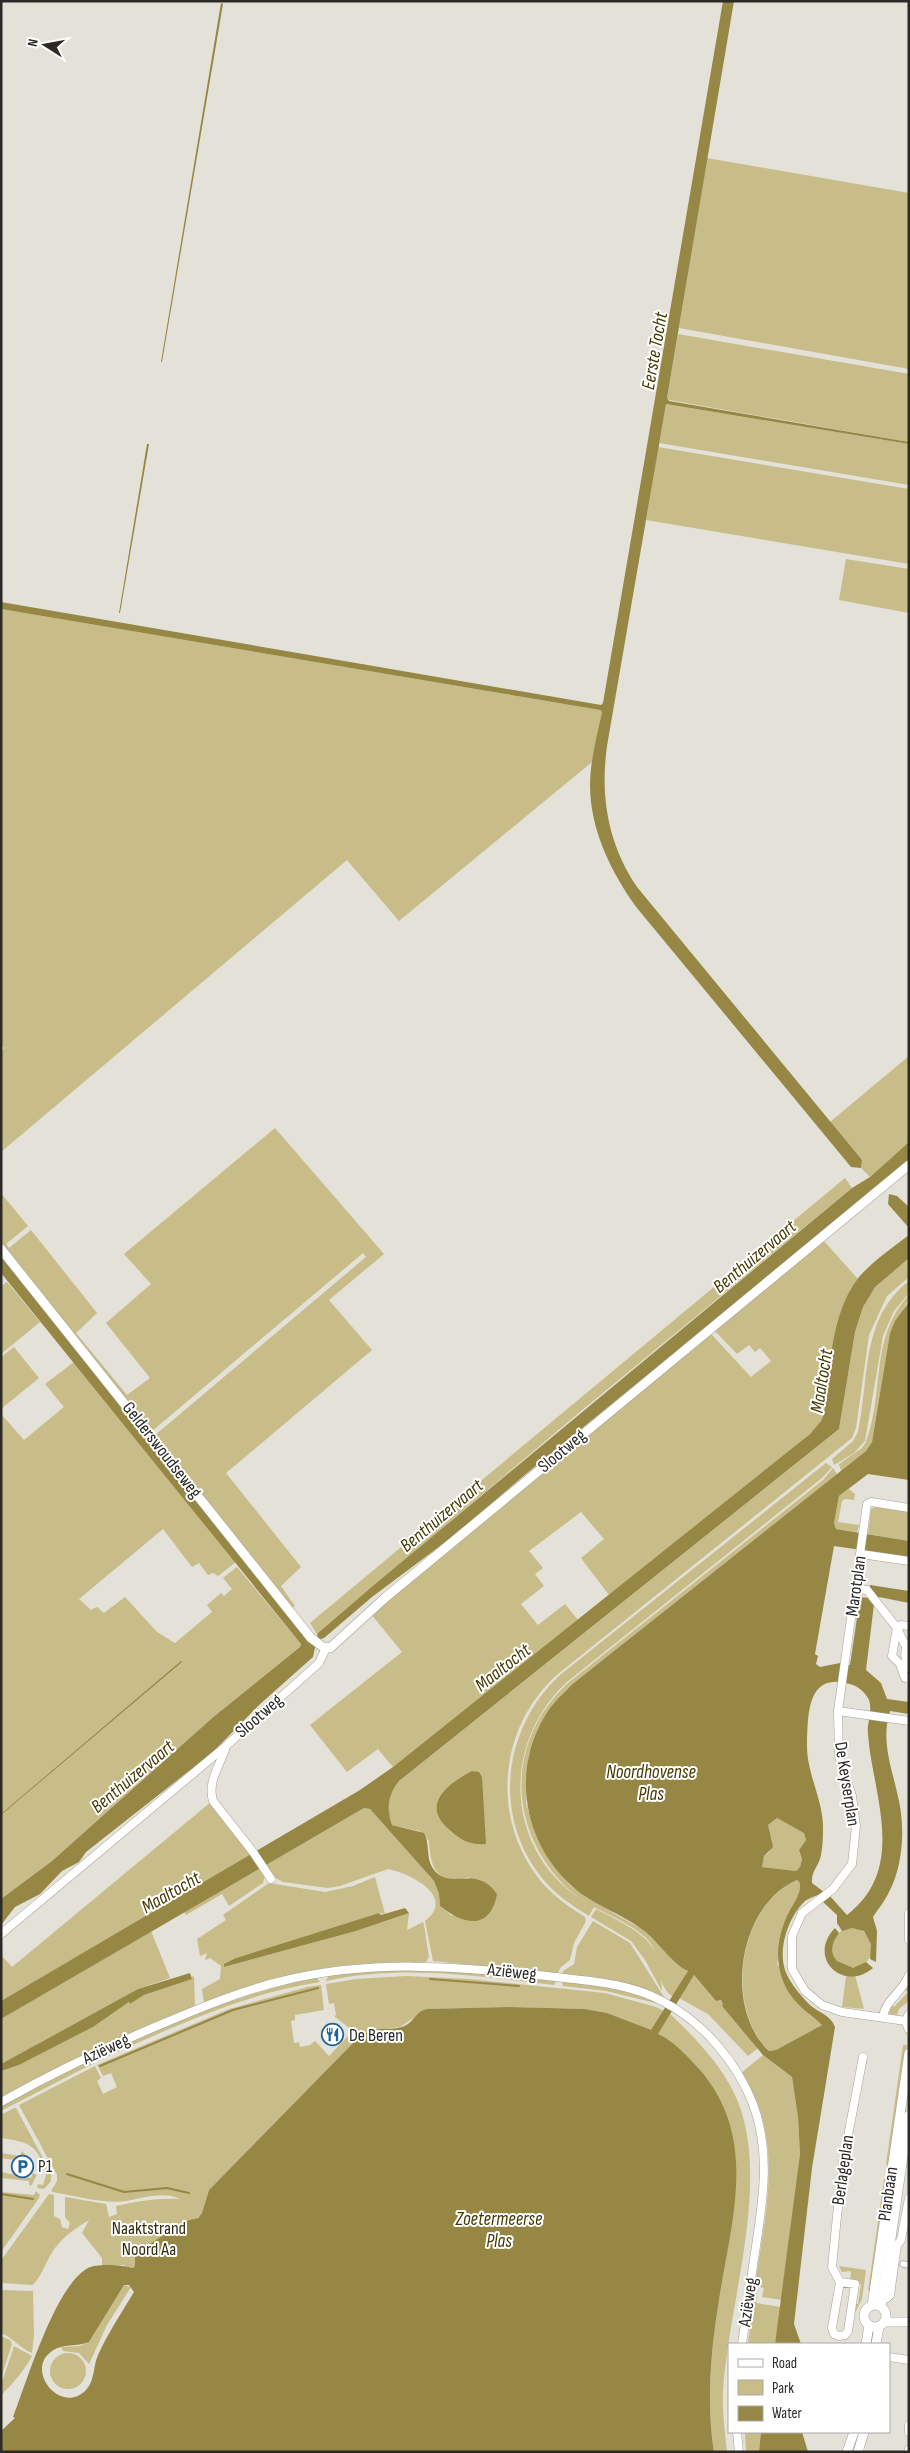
<svg xmlns="http://www.w3.org/2000/svg" width="910" height="2453" viewBox="0 0 910 2453" font-family="'Sofia Sans Condensed',sans-serif">
<style>
.green{fill:#c8bc88}
.water{fill:#968744;fill-rule:evenodd}
.lines{fill:none;stroke-linecap:round;stroke-linejoin:round}
.stream{stroke:#968744;stroke-width:2}
.pedestrian-casing{stroke:#a3a198;stroke-width:7}
.minor-casing{stroke:#a3a198;stroke-width:9}
.tertiary-casing{stroke:#a3a198;stroke-width:10}
.pedestrian{stroke:#fff;stroke-width:5.5}
.minor{stroke:#fff;stroke-width:8}
.tertiary{stroke:#fff;stroke-width:9}
.labels{text-anchor:middle;dominant-baseline:central;stroke-width:4;stroke-linejoin:round;paint-order:stroke}
.street-label{font-size:18px;fill:#2b2a27;stroke:#fff}
.poi-label{font-size:18px;fill:#2b2a27;stroke:#fff;text-anchor:start}
.park-label{font-size:18px;fill:#332c0d;stroke:#fff}
.water-label{font-size:19px;font-style:italic;fill:#443900;stroke:#fff}
</style>
<rect width="100%" height="100%" fill="#e3e1d8"/>
<path class="green" d="M707 158 909 193V369L679 328Z
M678 334 909 374V442L669 400 667 398Z
M666 404 909 444V485L659 443Z
M658 447 909 489V564L646 520Z
M846 559 909 569V613L839 600Z
M1 609 600 710 602 712 592 762 399 921 347 860 1 1152V1051L4 1048 1 1045Z
M909 1056V1142L870 1177 861 1168 862 1160 830 1122Z
M275 1128 384 1254 329 1300 372 1350 226 1473 301 1567 281 1586 295 1606 291 1608 154 1436 366 1257 363 1253 151 1432 1 1244V1193L28 1226 6 1244 9 1248 31 1230 97 1313 76 1333 127 1395 150 1378 106 1323 151 1284 124 1254Z
M845 1178 852 1188 581 1411 317 1634 310 1623Z
M823 1240 858 1279C833 1322 831 1365 824 1414L821 1421 810 1434 609 1595 581 1558 604 1539 581 1512 529 1551 543 1568 535 1574 544 1586 521 1604 538 1625 565 1604 578 1620 393 1767 378 1749 347 1772 310 1725 402 1652 371 1614 708 1334 712 1335 751 1377 771 1361 760 1348 755 1352 749 1345 737 1354 715 1331V1328Z
M909 1258V1277L887 1296 869 1335 856 1428 852 1438 558 1674C501 1724 490 1812 536 1875 549 1893 566 1905 585 1917L586 1921 574 1943 570 1960 561 1967 557 1974 433 1961 425 1921C457 1896 409 1873 388 1869L340 1886 328 1888 283 1882 272 1876 264 1866 364 1808 370 1809 434 1881 439 1894 440 1906 452 1916 469 1877C438 1887 430 1868 429 1841L419 1831 392 1825C385 1808 388 1795 399 1781L839 1429 855 1332 863 1307 875 1286Z
M909 1281V1293L894 1311 883 1336 865 1441 854 1453 834 1465 832 1459 853 1441 858 1432C870 1378 860 1319 909 1281Z
M7 1282 40 1322 1 1354V1286Z
M909 1295C909 1304 894 1323 890 1333L872 1442 866 1451 841 1471 839 1464 862 1448 866 1442C885 1392 869 1338 909 1295Z
M14 1347 39 1378 1 1409V1357Z
M74 1362 236 1562 218 1576 213 1573 208 1575 199 1563 192 1567 163 1529 79 1599 91 1610 97 1607 104 1613 125 1597 157 1632 175 1643 212 1612 207 1605 221 1593 224 1596 232 1589 223 1578 237 1567 301 1644 300 1647 211 1719 52 1861 1 1899V1414L24 1440 64 1407 45 1384Z
M826 1463 832 1467 822 1478 567 1682C496 1748 507 1862 594 1907L589 1916C571 1905 555 1894 542 1878 492 1816 503 1728 560 1675Z
M833 1468 837 1474 575 1682 529 1754 526 1803 535 1833 551 1863 571 1886 587 1898 642 1929 688 1971 673 1997C652 1982 667 1958 645 1937 623 1917 590 1910 568 1889 507 1831 505 1741 568 1683L823 1480Z
M849 1489 855 1494 854 1500 845 1499 842 1501 838 1522 859 1525 857 1532 836 1529 834 1523 839 1496Z
M877 1506 909 1511V1541L868 1534 871 1509Z
M211 1802 253 1854 1 2001V1955L12 1967Z
M777 1818 804 1832 806 1840 799 1850 802 1859 800 1867 796 1871 762 1867 764 1856C777 1849 768 1837 768 1825Z
M261 1868 265 1875 263 1883 229 1906 222 1894 186 1915 184 1912Z
M375 1877 385 1914 379 1913 236 1958 224 1967 356 1931 409 1913 407 1930 423 1922 424 1925 429 1957 426 1962 375 1963 321 1970 204 2003 202 1989 220 1979 221 1966 210 1958 205 1960 207 1953 200 1956 197 1939 226 1920 223 1915 269 1883 325 1892 353 1886Z
M797 1880 800 1883 801 1892 789 1912 777 1964 822 2025 776 2050 769 2051C724 2007 738 1906 797 1880Z
M596 1909C616 1920 648 1932 657 1956 661 1966 661 1980 662 1991L645 1960 631 1941 591 1917Z
M593 1921 630 1943 664 1997 624 1983 562 1975 563 1971 574 1964 577 1947Z
M832 1948a20 20 0 1 1 40 0a20 20 0 1 1-40 0Z
M151 1931 170 1978 138 1989 1 2064V2019Z
M391 1969 468 1971 556 1981 554 1985C479 1976 401 1964 326 1981L329 1975Z
M694 1975 716 2001 721 2000 724 2004 722 2006 758 2048 748 2056 708 2014 679 1998Z
M855 1975 864 2009 842 2007 846 1976Z
M192 1976 194 1977 195 2007 1 2098V2071L19 2065 93 2027 129 2002 130 2004 144 1995 191 1979Z
M406 1976 469 1979 605 1993 656 2007 664 2011 651 2031 607 2013 585 2009 509 2007 427 2009 400 2027 376 2030 365 2033 355 2041 209 2190 202 2213 196 2219 133 2268 123 2265 102 2266V2258L82 2233 89 2220C74 2229 60 2239 51 2254 45 2265 41 2276 33 2285L1 2283 2 2259 49 2194 54 2195V2216L60 2219 62 2227 68 2229 70 2223 65 2217V2197L106 2204 109 2217 117 2214 116 2206C138 2201 157 2198 180 2199 164 2191 143 2198 126 2201 102 2204 77 2196 53 2192L51 2191 57 2181V2175L19 2105 95 2066 101 2078 97 2081 103 2094 117 2087 111 2073 103 2076 97 2065 229 2009 307 1987 321 1985 324 2010 295 2015V2020L291 2021 294 2043 299 2042 300 2047 310 2045 315 2041 329 2056 353 2031 334 2016 336 2015 334 2003 329 2004 326 1984 356 1979Z
M316 1977 320 1982C241 1994 169 2029 97 2061L100 2055C173 2023 238 1994 316 1977Z
M562 1981 623 1990 664 2005 606 1991 563 1986Z
M909 1982V2001L899 2009 897 2015 889 2014 891 2004 894 2007 908 1992 904 1989Z
M670 2014C694 2037 719 2062 734 2093 774 2175 728 2303 723 2391 722 2412 725 2432 727 2452H714C706 2403 711 2349 719 2300 730 2226 756 2147 708 2080 694 2061 676 2048 658 2034Z
M903 2045H907L889 2165 886 2164Z
M763 2055 792 2077 798 2117 800 2154 782 2300 762 2297 764 2288 755 2286C765 2213 786 2138 741 2073Z
M91 2059 94 2063 1 2111V2106Z
M14 2108H16L51 2173V2181L44 2189 37 2188 38 2184 43 2185 46 2175C39 2145 29 2142 1 2138V2115Z
M22 2151 29 2159 28 2167 20 2165 21 2161 1 2158V2153L20 2156Z
M1 2172 31 2178 33 2173 37 2175 31 2186 29 2185V2181L1 2178Z
M884 2179H887L871 2291H868Z
M36 2191 40 2195 39 2198 1 2252V2192L34 2195Z
M839 2266 866 2270 862 2299 856 2311H853L854 2304H858L861 2284 850 2281 851 2271 842 2272Z
M124 2285 131 2287 107 2325 89 2364 79 2353 63 2351 61 2347 80 2346 89 2342Z
M1 2290 33 2291 34 2335 32 2353C18 2347 15 2339 1 2333Z
M754 2293H757L756 2303 781 2307 775 2344H748Z
M1 2336 10 2340 12 2344 1 2378Z
M14 2346 32 2356C25 2369 12 2385 1 2395V2385Z
M50 2371a18 18 0 1 1 36 0a18 18 0 1 1-36 0Z
M745 2432H761L759 2452H746Z"/>
<path class="water" d="M723 1H734L667 398 669 401 909 442V444L666 404 607 746C600 797 608 844 637 887L862 1160 861 1168 851 1167 637 908C608 868 585 819 591 769 593 750 598 731 602 712L600 710 1 609V602L601 705 603 703Z
M221 3 223 4 162 362H161Z
M147 444H149L120 613H119Z
M909 1142V1162L527 1473 456 1534 372 1597 324 1638C315 1640 315 1649 313 1657L259 1705 213 1752 86 1852 79 1862 62 1871 40 1894 15 1907 1 1925V1899L52 1861 211 1719 300 1647 301 1644 1 1273V1256L308 1642 313 1644 318 1637 317 1634 374 1585 852 1188 870 1177Z
M889 1194 897 1196 909 1207V1228L888 1204Z
M909 1235V1258L875 1287 863 1307 855 1332 839 1429 399 1781C388 1795 386 1808 392 1825L424 1833C430 1844 426 1857 432 1867 449 1894 475 1862 497 1894 490 1931 464 1925 440 1906L439 1894 434 1881 370 1809 364 1808 1 2019V2001L360 1790 393 1767 810 1434 821 1421 824 1414C830 1370 830 1314 859 1277 873 1261 892 1248 909 1235Z
M909 1302V1480L868 1474 839 1496 834 1523 836 1529 909 1541V1557L834 1546 815 1654 818 1656 816 1664 820 1667 840 1663 850 1665 860 1597 869 1598 870 1585 909 1591V1603L879 1597 874 1604 866 1670 881 1683 887 1699 909 1702V1714L890 1711C880 1742 893 1771 899 1801 905 1829 903 1866 889 1892 885 1901 878 1909 873 1917L877 1931 876 1962 870 1959 871 1944 864 1931 852 1928 842 1931 837 1923V1915L822 1901 829 1895 847 1915C904 1871 877 1805 869 1745 869 1739 867 1732 868 1726 869 1718 872 1709 869 1700 864 1690 856 1685 846 1683 807 1674 808 1715 807 1743 806 1772 822 1797 823 1825 823 1834 823 1845 821 1855 819 1866 811 1871 812 1883L824 1892C818 1896 809 1897 804 1902 788 1918 778 1949 785 1970 789 1982 801 1996 810 2005 819 2013 831 2015 835 2027L812 2168 794 2324 801 2344H775L800 2154 798 2117 792 2077 763 2055 722 2006 723 2004 721 2000 716 2001 694 1975 658 2034C674 2041 689 2058 701 2071 759 2140 731 2221 719 2300 711 2349 706 2403 714 2452H1V2431L15 2418 13 2417C27 2381 55 2286 88 2268 97 2263 124 2265 133 2268L135 2266V2254L183 2222 198 2218 202 2213 209 2190 355 2041C359 2038 363 2034 368 2032 381 2026 396 2032 408 2024 415 2019 417 2011 427 2009L509 2007 585 2009 607 2013 651 2030 688 1971C672 1964 658 1941 643 1930 621 1913 592 1905 572 1886 524 1843 511 1772 545 1716 552 1703 564 1693 575 1682L866 1451 872 1442 890 1333 895 1321ZM777 1818 804 1833 806 1840 799 1850 802 1859 800 1867 796 1871 762 1867 764 1856 773 1847 768 1825ZM797 1880 800 1883C801 1896 793 1903 788 1914 773 1945 774 1979 798 2004 805 2012 815 2017 822 2025L776 2050 769 2051C723 2008 738 1905 797 1880ZM124 2285H129L134 2292C122 2312 108 2333 98 2355 93 2366 95 2381 86 2390 61 2416 24 2370 52 2351 63 2343 77 2347 89 2342Z
M181 1661 182 1662 1 1815V1814Z
M472 1771 479 1772 482 1777 486 1844C470 1845 462 1841 451 1831 419 1806 447 1784 472 1771Z
M405 1908 409 1913 356 1931 224 1967V1964L236 1958 379 1913 381 1915Z
M835 1928 839 1933C832 1942 829 1952 837 1961L853 1968 866 1962 873 1968C844 1993 806 1958 835 1928Z
M190 1973 192 1979 144 1995 130 2004 129 2002 93 2027 19 2065 1 2071V2064L138 1989Z
M761 2432H802L808 2452H759Z"/>
<g class="lines">
<path class="stream" d="M430 1979 519 1986
M100 2066 233 2010 318 1988
M67 2174 124 2192 167 2188 189 2193
M1 2194 33 2199"/>
<defs>
<path id="pedestrian" d="M903 2264 909 2265"/>
<path id="minor" d="M861 1554 909 1561
M855 1589 867 1590 897 1628 906 1647
M897 1628 892 1656 900 1664 905 1678 909 1677
M897 1628 901 1625 909 1626
M909 1644C903 1651 905 1661 909 1668
M838 1711 909 1721
M226 1746C221 1765 207 1780 213 1801L253 1852 271 1879
M909 1913V1940
M1 1934 226 1746 319 1663 326 1648
M883 2017C885 2000 903 1992 909 1975
M906 2021 842 2012 822 2005 805 1991 792 1969V1936L802 1913 833 1889 852 1864 856 1826 852 1796 839 1756 838 1711 867 1504 871 1502 909 1508
M1 2102C53 2073 107 2047 162 2024 200 2008 238 1992 278 1982 368 1959 456 1966 547 1976 586 1981 627 1982 662 2001 703 2022 736 2061 753 2104 772 2155 762 2206 754 2259 750 2287 746 2316 742 2344
M840 2282 832 2328 834 2334 839 2336 845 2335 848 2331 855 2284 840 2282 832 2267 837 2216 843 2162 863 2057
M887 2298 890 2295 897 2245 901 2240 909 2198
M889 2357 909 2360
M909 2425V2432
M737 2432 739 2452
M908 2452 909 2449"/>
<path id="tertiary" d="M1 1249 311 1638 323 1647 330 1648 386 1597 909 1165
M909 2015 906 2021 909 2029
M864 2316a11 11 0 1 1 22 0a11 11 0 1 1-22 0Z
M872 2306 909 2053
M881 2307 909 2115
M885 2322H909
M866 2344 869 2325
M876 2344 879 2327
M847 2452 854 2432
M858 2452 864 2432"/>
</defs>
<use href="#pedestrian" class="pedestrian-casing"/>
<use href="#minor" class="minor-casing"/>
<use href="#tertiary" class="tertiary-casing"/>
<use href="#pedestrian" class="pedestrian"/>
<use href="#minor" class="minor"/>
<use href="#tertiary" class="tertiary"/>
</g>
<defs>
<symbol id="restaurant-ring" viewBox="-11 -11 22 22"><circle r="9.5" fill="#fff" stroke="#22649a" stroke-width="1.5"/><path d="M-5-6h1v4h1v-4h1v4h1v-4h1v5L-1.5 .5V6h-2V.5L-5-1ZM5-6V6H3V1.5H1.5Q1.5-4 5-6Z" fill="#22649a"/></symbol>
<symbol id="parking-ring" viewBox="-11 -11 22 22"><circle r="9.5" fill="#fff" stroke="#22649a" stroke-width="1.5"/><path d="M-3.5-5.5H1a3.5 3.5 0 0 1 0 7H-1V5.5H-3.5ZM-1-3.4V-.6H.8a1.4 1.4 0 0 0 0-2.8Z" fill="#22649a"/></symbol>
</defs>
<g fill-rule="evenodd">
<use href="#restaurant-ring" x="320" y="2022" width="25" height="25"/>
<use href="#parking-ring" x="10" y="2154" width="25" height="25"/>
</g>
<g class="labels">
<g class="street-label">
<text transform="translate(162 1450) rotate(52)">Gelderswoudseweg</text>
<text transform="translate(562 1451) rotate(-40)">Slootweg</text>
<text transform="translate(856 1586) rotate(-82)">Marotplan</text>
<text transform="translate(259 1716) rotate(-41)">Slootweg</text>
<text transform="translate(847 1784) rotate(81)">De Keyserplan</text>
<text transform="translate(512 1972) rotate(6)">Aziëweg</text>
<text transform="translate(106 2049) rotate(-25)">Aziëweg</text>
<text transform="translate(843 2170) rotate(-82)">Berlageplan</text>
<text transform="translate(888 2194) rotate(-82)">Planbaan</text>
<text transform="translate(748 2302) rotate(-82)">Aziëweg</text>
</g>
<g class="poi-label">
<text x="349" y="2035">De Beren</text>
<text x="38" y="2166">P1</text>
</g>
<g class="park-label">
<text x="149" y="2228">Naaktstrand<tspan x="149" dy="21">Noord Aa</tspan></text>
</g>
<g class="water-label">
<text transform="translate(655 351) rotate(-80)">Eerste Tocht</text>
<text transform="translate(755 1257) rotate(-40)">Benthuizervaart</text>
<text transform="translate(822 1381) rotate(-81)">Maaltocht</text>
<text transform="translate(442 1516) rotate(-40)">Benthuizervaart</text>
<text transform="translate(503 1668) rotate(-38)">Maaltocht</text>
<text x="651" y="1772">Noordhovense<tspan x="651" dy="22">Plas</tspan></text>
<text transform="translate(133 1777) rotate(-40)">Benthuizervaart</text>
<text transform="translate(171 1893) rotate(-30)">Maaltocht</text>
<text x="499" y="2219">Zoetermeerse<tspan x="499" dy="22">Plas</tspan></text>
</g>
</g>
<rect width="910" height="2453" fill="none" stroke="#2b2a27" stroke-width="5"/>
<rect x="728" y="2343" width="162" height="90" fill="#ffffff" stroke="#aaaaa9"/>
<rect x="738" y="2359" width="25" height="8" fill="#ffffff" stroke="#aaaaa9"/>
<text x="772" y="2368" font-size="15" fill="#2b2a27">Road</text>
<rect x="738" y="2380" width="25" height="15" fill="#c8bc88" stroke="#aaaaa9"/>
<text x="772" y="2393" font-size="15" fill="#2b2a27">Park</text>
<rect x="738" y="2406" width="25" height="15" fill="#968744" stroke="#aaaaa9"/>
<text x="772" y="2418" font-size="15" fill="#2b2a27">Water</text>
<g transform="translate(45 45) rotate(281)" stroke="#ffffff" stroke-width="4" paint-order="stroke">
<path d="M0-4L9 19L0 12L-9 19Z" fill="#2b2a27"/>
<text y="-8" font-size="14" font-weight="bold" text-anchor="middle" fill="#2b2a27">N</text>
</g>
</svg>
